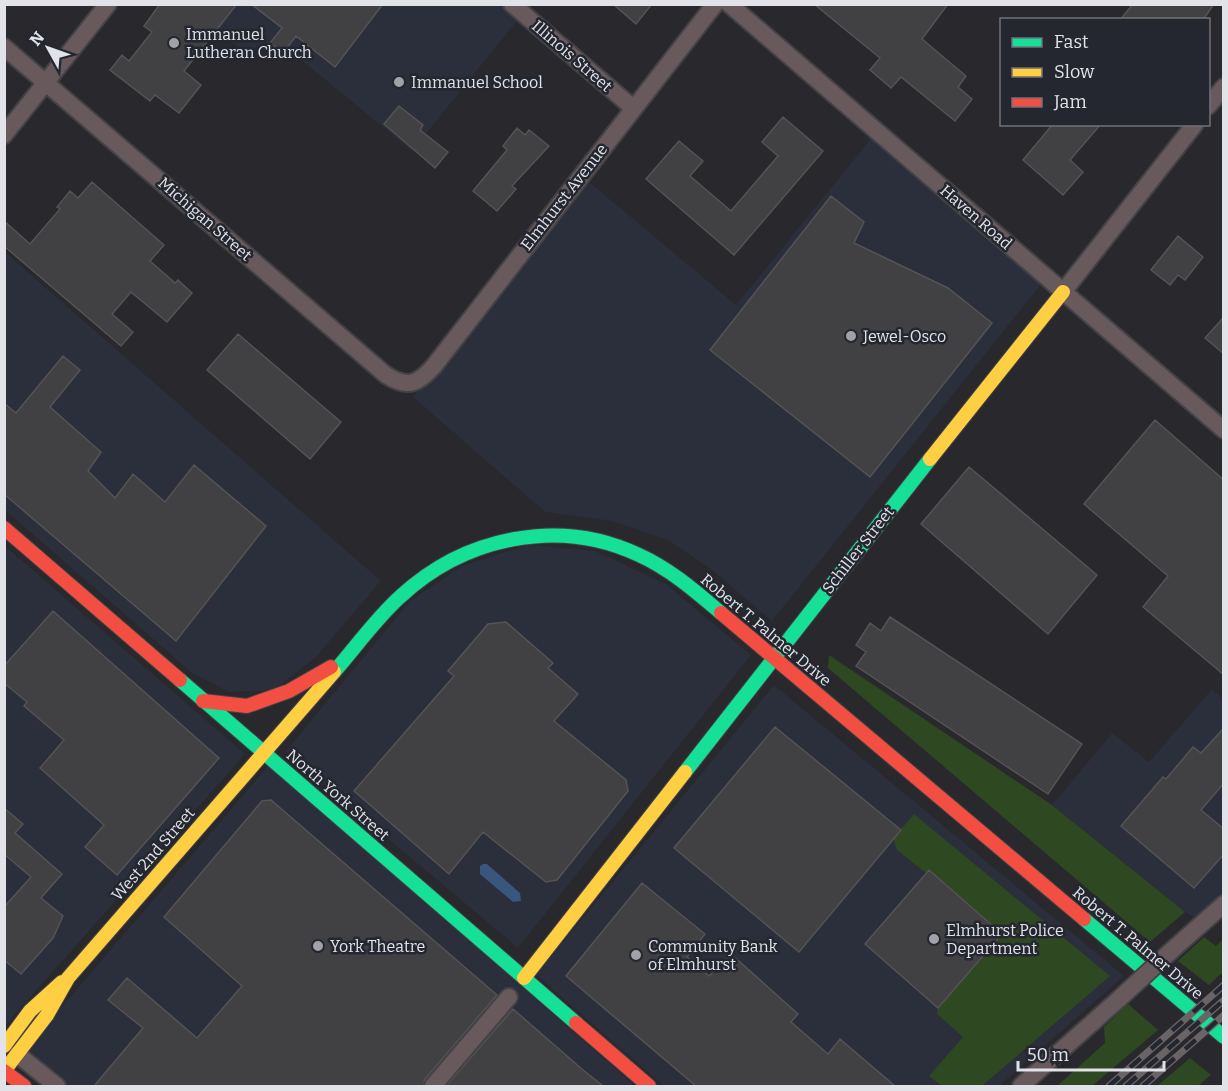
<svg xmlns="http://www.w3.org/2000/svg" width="1228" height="1091" viewBox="0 0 1228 1091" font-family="Bitter,serif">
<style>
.built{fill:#2b2e3b}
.green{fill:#2e4822}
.water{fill:#39567d}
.building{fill:#414042;stroke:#555354;stroke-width:1.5}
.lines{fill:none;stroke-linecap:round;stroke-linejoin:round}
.street-casing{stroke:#434346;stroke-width:20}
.fast-casing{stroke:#434346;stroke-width:16}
.slow-casing{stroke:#434346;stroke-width:16}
.jam-casing{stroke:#434346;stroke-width:16}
.street{stroke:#68595d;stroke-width:16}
.fast{stroke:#16e098;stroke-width:14}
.slow{stroke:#ffcf43;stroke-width:14}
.jam{stroke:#f24e42;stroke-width:14}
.rail-casing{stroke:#696466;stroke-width:7}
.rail{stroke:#252730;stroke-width:4.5;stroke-dasharray:14;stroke-linecap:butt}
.street-bridge-casing{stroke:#434346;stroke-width:20;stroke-linecap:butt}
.street-bridge{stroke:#68595d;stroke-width:16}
.poi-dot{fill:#a0a2a7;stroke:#252730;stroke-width:2}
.labels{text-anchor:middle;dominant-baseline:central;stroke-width:5;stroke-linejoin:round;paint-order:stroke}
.poi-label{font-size:16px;fill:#e1e3e9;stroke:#252730;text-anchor:start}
.street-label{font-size:16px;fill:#e1e3e9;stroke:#252730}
</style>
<rect width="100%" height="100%" fill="#28282d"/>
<path class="built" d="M508 4 521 16 412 151 288 49 280 58 260 43 249 55 182 5Z
M873 136 1042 283 772 621 712 570 668 540 612 521 545 512 413 397 588 181 736 305Z
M5 252 381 581 316 657 274 690 229 692 192 673 5 510Z
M529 545 595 551 666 584 751 655 518 948 285 752 410 601 464 565Z
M5 546 245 754 5 1026Z
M774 685 1124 976 999 1086H664L536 975Z
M1212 689 1223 699V901L1201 921 1185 912 1052 805 1112 733 1149 762Z
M268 766 635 1086H60L22 1053Z"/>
<path class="green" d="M829 655 1052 805 1185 912 1150 942 828 668Z
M914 814 1110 976 982 1086H942L929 1076 963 1037 937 1014 938 1008 1002 933 929 870 926 873 897 850 893 838Z
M1204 937 1216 946 1223 939V972L1209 985 1178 961Z
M1128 1004 1158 1030 1092 1086H1057L1105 1043 1104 1027Z
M1190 1058 1211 1075 1198 1086H1157Z"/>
<path class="water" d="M483 864H487L520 893 521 901 513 902 480 874V866Z"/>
<path class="building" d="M160 4H237L184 71 201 85 179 113 155 95 150 101 110 70 122 55 129 61 152 32 144 26Z
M251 4H383L335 67 296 36 283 53 270 43 282 28Z
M613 4H652L636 24Z
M814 4H948L922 39 966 76 958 87 972 99 955 121 901 77 891 88 870 70 880 58Z
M1133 4H1214L1203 20H1120Z
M399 106 423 125 420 130 448 152 435 168 384 124Z
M783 117 823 151 734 255 646 179 679 141 703 161 690 176 731 211 778 156 762 142Z
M1053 124H1101L1070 160 1083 172 1063 195 1023 160Z
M517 128 525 135 529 130 549 146 512 186 516 189 497 211 473 191 507 150 503 146Z
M92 182 164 245 150 261 175 283 178 280 192 293 167 322 131 292 112 314 133 332 121 346 4 246V221L30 244 60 209 57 207 70 191 78 198Z
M831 196 864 222 854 243 948 288 992 323 870 477 710 350Z
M1178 236 1203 257 1185 280 1178 275 1170 285 1151 270Z
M1224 317V354L1205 338Z
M238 334 341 422 310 459 207 370Z
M63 356 80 370 50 407 101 452 88 471 115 498 133 474 165 502 194 465 266 526 176 641 4 494V403L16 413Z
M1155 420 1224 480V675L1143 607 1168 576 1084 504Z
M969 467 1097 575 1048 634 921 524Z
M53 611 219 758 117 875 85 847 104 825 40 768 64 740 24 706 27 702 4 683V666Z
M890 617 1082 744 1048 794 856 666 866 652 856 645 870 623 881 631Z
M506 622 553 663 548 668 578 694 554 721 626 780 628 791 557 880 546 882 483 832 449 874 354 791 454 676 448 671 488 624Z
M775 727 901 830 799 952 674 848Z
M1224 728V783L1201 810 1224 829V854L1194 888 1121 826 1163 777 1166 779 1193 747 1201 753Z
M271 800 497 995 425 1079 423 1086H94L143 1028 108 1000 127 978 197 1038 242 986 164 917 262 801Z
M4 808 23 824 15 833 62 874 41 898 63 916 53 938 21 974 4 960V907L31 877 4 854Z
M929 870 1002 934 938 1008 865 944Z
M642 883 705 934 687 957 709 976 731 954 798 1014 791 1022 828 1054 840 1039 895 1086H696L566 976Z
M513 1009 583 1070 603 1086H446Z"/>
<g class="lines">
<defs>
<path id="street" d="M512 4 633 108
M729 4 1224 430
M4 47 386 375C408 389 418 384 434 366L715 4
M1208 106 1224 87
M4 135 108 4
M1063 292 1195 124
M1171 951 1224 904
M17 1054 57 1086
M433 1086 509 997
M1021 1086 1119 999"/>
<path id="fast" d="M334 672C355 648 378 616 401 596 465 537 559 517 639 555 670 569 695 591 721 613
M180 680 576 1023
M685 772 930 459
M1084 919 1224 1037"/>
<path id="slow" d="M930 459 1063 292
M524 978 685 772
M4 1046 30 1011 62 982
M4 1071 47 1015 68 978 334 672"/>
<path id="jam" d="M4 528 180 680
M721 613 1084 919
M203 701 247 706 289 691 331 667
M576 1023 649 1086
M4 1071 24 1086"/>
</defs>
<use href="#street" class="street-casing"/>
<use href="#fast" class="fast-casing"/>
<use href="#slow" class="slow-casing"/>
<use href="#jam" class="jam-casing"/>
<use href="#street" class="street"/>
<use href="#fast" class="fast"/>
<use href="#slow" class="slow"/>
<use href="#jam" class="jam"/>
<defs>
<path id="rail" d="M1109 1086 1224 985
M1126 1086 1224 1000
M1143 1086 1224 1015"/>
</defs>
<use href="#rail" class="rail-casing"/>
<use href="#rail" class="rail"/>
<defs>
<path id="street-bridge" d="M1119 999 1171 951"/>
</defs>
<use href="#street-bridge" class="street-bridge-casing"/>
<use href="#street-bridge" class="street-bridge"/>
</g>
<g class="poi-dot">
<circle cx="174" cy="43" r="6"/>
<circle cx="399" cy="82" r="6"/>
<circle cx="851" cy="336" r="6"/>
<circle cx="934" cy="939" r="6"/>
<circle cx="318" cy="946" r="6"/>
<circle cx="636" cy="955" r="6"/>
</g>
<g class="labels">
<g class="poi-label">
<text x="186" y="34">Immanuel<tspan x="186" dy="18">Lutheran Church</tspan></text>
<text x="411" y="82">Immanuel School</text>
<text x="863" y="336">Jewel-Osco</text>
<text x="946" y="930">Elmhurst Police<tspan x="946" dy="18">Department</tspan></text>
<text x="330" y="946">York Theatre</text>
<text x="648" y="946">Community Bank<tspan x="648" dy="18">of Elmhurst</tspan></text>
</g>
<g class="street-label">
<text transform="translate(572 56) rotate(41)">Illinois Street</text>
<text transform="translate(564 197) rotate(-52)">Elmhurst Avenue</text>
<text transform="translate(976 217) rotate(41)">Haven Road</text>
<text transform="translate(205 219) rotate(41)">Michigan Street</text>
<text transform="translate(858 550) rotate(-52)">Schiller Street</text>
<text transform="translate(766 630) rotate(40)">Robert T. Palmer Drive</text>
<text transform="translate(338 795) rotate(41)">North York Street</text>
<text transform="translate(153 854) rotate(-49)">West 2nd Street</text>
<text transform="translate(1138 943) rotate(40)">Robert T. Palmer Drive</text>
</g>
</g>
<rect width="1228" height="1091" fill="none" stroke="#e1e3e9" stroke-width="12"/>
<rect x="1000" y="18" width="210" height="108" fill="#252730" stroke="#70727a" stroke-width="1.5"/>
<rect x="1012" y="38" width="30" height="9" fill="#16e098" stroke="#70727a" stroke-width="1.5"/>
<text x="1054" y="48" font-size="18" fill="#e1e3e9">Fast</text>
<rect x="1012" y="68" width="30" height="9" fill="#ffcf43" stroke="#70727a" stroke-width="1.5"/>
<text x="1054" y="78" font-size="18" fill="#e1e3e9">Slow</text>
<rect x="1012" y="98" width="30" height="9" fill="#f24e42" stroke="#70727a" stroke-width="1.5"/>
<text x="1054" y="108" font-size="18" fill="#e1e3e9">Jam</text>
<g transform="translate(48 48) rotate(310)" stroke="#252730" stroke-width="4.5" paint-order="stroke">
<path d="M0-4.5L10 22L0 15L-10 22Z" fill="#e1e3e9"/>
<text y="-9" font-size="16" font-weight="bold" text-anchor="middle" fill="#e1e3e9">N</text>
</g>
<path d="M1018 1061v9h146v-9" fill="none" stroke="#e1e3e9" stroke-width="3"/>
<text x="1027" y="1061" font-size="18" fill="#e1e3e9" stroke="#252730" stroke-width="4.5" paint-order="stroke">50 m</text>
</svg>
